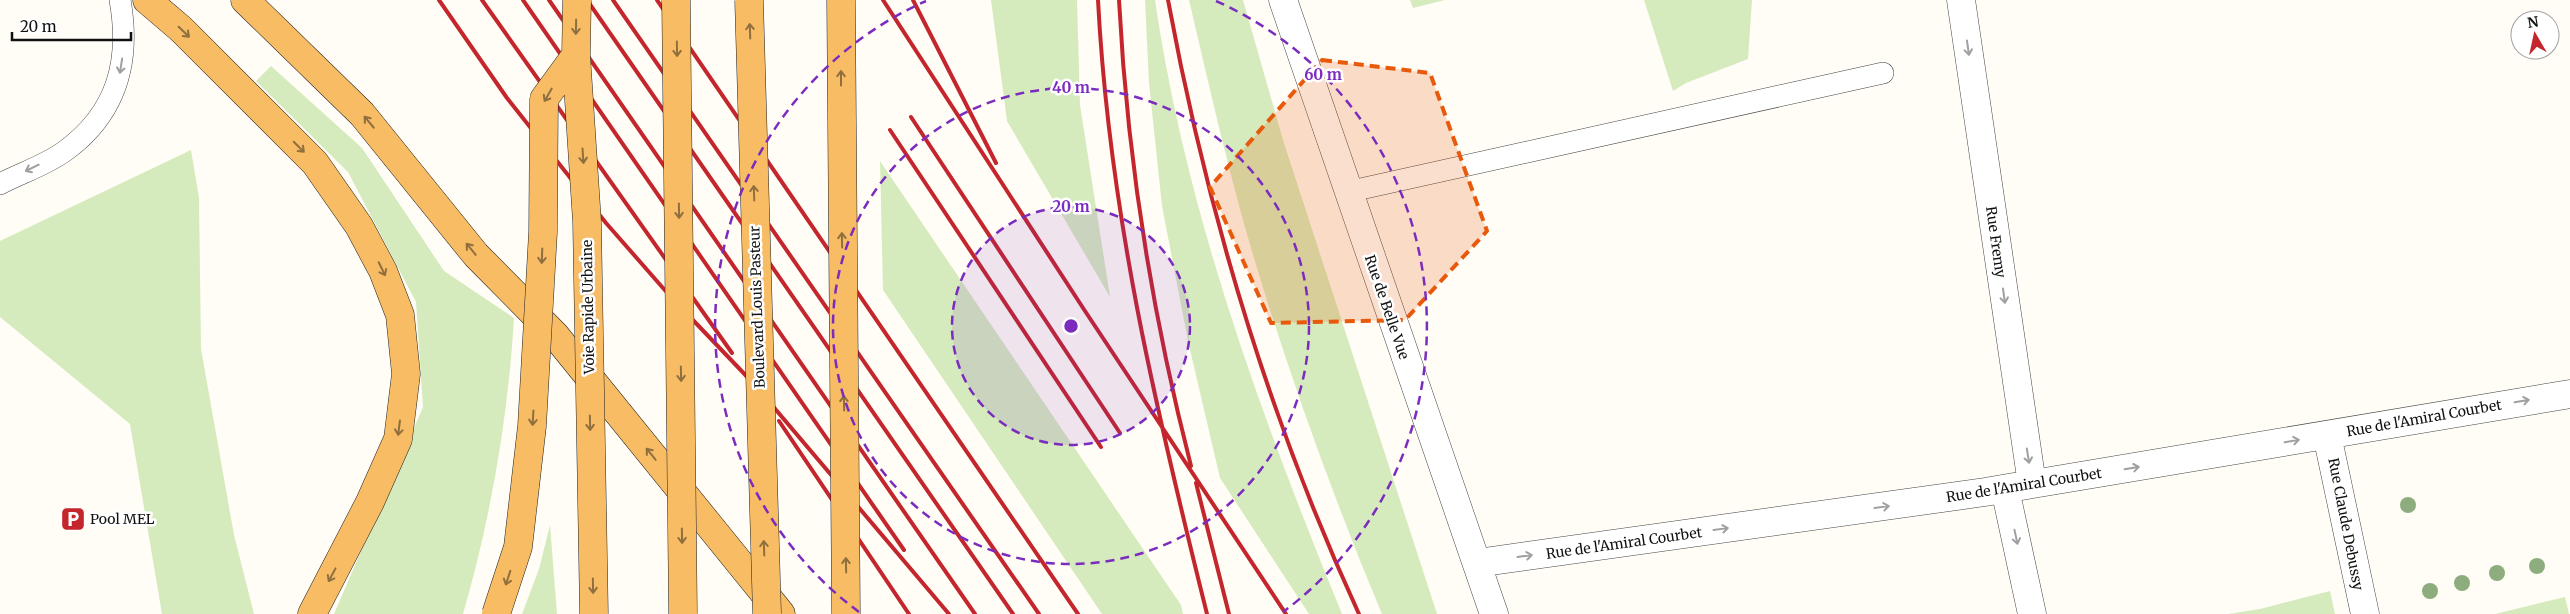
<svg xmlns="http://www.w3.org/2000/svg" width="2570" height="614" viewBox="0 0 2570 614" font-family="Merriweather,serif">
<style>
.green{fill:#d5ebbd}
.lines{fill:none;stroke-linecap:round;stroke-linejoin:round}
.service-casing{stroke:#444;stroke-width:22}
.minor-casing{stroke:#444;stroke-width:29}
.trunk-casing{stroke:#222;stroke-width:29}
.service{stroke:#fff;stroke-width:21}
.minor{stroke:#fff;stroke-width:28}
.trunk{stroke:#f7bc64;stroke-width:28}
.rail{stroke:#c4262e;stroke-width:4}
.trunk-bridge-casing{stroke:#222;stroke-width:29;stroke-linecap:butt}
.trunk-bridge{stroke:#f7bc64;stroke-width:28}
.tree{fill:#8dad7f}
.oneway{stroke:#906f3f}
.oneway2{stroke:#a0a0a0}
.marked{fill:#e8590c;fill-opacity:0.2;stroke:#e8590c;stroke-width:4;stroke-dasharray:10 6;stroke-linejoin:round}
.ring{fill:none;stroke:#7b2cbf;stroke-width:2.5;stroke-dasharray:9 6}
.labels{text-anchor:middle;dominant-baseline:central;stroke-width:5;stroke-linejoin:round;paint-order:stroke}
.street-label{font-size:14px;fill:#111;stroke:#fff}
.poi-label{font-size:14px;fill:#111;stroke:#fff;text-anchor:start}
.centre{fill:#7b2cbf;stroke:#fff;stroke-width:2.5}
.ring-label{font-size:15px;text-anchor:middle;font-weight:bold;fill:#7b2cbf;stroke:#fff;stroke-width:5;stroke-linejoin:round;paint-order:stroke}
</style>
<rect width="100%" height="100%" fill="#fffdf5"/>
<path class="green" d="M991 0H1077L1080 105 1110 297 1007 121Z
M1145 0H1155C1186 213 1261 416 1342 614H1309L1220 478 1188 341 1162 206 1149 83Z
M1189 0H1243L1283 140 1437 614H1382C1338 509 1299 402 1265 294 1234 197 1212 98 1189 0Z
M1410 0H1445L1413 8Z
M1644 0H1752L1748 59 1686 83 1673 91Z
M271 66 362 148 444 271 514 318C508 418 491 517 463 614H334L423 407 416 302 348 172 256 81Z
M191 150 199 198 201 349 234 535 254 614H162L130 424 0 317V241Z
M880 161 1181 605 1183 614H1102L883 290Z
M550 525 557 614H522L539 569Z
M2330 591 2335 614H2228L2260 609Z
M2565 597 2569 614H2495Z"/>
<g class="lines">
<defs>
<path id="service" d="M0 184C21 173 46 165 65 151 117 113 131 62 120 0
M1347 192 1883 73"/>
<path id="minor" d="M1283 0 1494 614
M1961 0 2032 484
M2327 435 2365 614
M2005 489 2032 614
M1477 563 1985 492 2570 394"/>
<path id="trunk" d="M147 0 181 29 315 163 359 226 383 271 400 315 406 374 398 439 370 502 312 614
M245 0 362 114 476 255 555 335 781 614"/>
</defs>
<use href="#service" class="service-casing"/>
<use href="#minor" class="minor-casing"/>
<use href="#trunk" class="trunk-casing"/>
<use href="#service" class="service"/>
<use href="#minor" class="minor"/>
<use href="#trunk" class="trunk"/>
<path class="rail" d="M439 0 507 98 606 223 670 296 754 384 949 614
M482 0 732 353
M523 0 904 550
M549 0 975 614
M587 0 1013 614
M613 0 1039 614
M657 0 1078 614
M883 0 1085 311 1286 614
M913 0 996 163
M1098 0C1109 212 1156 410 1207 614
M1119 0C1127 157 1152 314 1191 466
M1168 0C1207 211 1269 419 1359 614
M911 117 1120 433
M890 130 1101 447
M779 421 909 614
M1196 483 1229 614"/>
<defs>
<path id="trunk-bridge" d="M577 0 576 55 587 222 594 614
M676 0 683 614
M749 0 767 614
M841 0 846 614
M496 614 518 547 532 426 543 232 544 99 576 55"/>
</defs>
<use href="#trunk-bridge" class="trunk-bridge-casing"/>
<use href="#trunk-bridge" class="trunk-bridge"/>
</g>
<g class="tree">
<circle cx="2408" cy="505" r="8"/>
<circle cx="2537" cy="566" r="8"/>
<circle cx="2497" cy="573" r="8"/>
<circle cx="2462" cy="583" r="8"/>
<circle cx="2430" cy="591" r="8"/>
</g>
<defs><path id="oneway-shaft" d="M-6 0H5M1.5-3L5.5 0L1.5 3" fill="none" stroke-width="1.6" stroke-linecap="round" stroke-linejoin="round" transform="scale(1.25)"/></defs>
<g class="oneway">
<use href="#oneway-shaft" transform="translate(576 27) rotate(91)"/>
<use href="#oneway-shaft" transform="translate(750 31) rotate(-92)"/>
<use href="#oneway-shaft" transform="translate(184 32) rotate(44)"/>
<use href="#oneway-shaft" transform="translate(677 49) rotate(89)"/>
<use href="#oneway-shaft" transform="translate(841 78) rotate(-90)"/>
<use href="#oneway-shaft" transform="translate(548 95) rotate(120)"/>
<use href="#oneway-shaft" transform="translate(369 122) rotate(-130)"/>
<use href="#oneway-shaft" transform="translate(299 147) rotate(45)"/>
<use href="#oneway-shaft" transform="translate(583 156) rotate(86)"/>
<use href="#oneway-shaft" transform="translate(754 193) rotate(-92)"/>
<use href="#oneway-shaft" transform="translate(679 211) rotate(89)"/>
<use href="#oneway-shaft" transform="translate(842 240) rotate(-91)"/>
<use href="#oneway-shaft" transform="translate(471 249) rotate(-129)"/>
<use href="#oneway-shaft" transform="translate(542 256) rotate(92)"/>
<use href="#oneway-shaft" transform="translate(382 269) rotate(64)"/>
<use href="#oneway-shaft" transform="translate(681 374) rotate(89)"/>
<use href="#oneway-shaft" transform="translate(844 403) rotate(-91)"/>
<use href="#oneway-shaft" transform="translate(533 418) rotate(93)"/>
<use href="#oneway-shaft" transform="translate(590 423) rotate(89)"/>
<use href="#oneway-shaft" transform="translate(399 428) rotate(97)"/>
<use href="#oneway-shaft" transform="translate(651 454) rotate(-129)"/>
<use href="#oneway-shaft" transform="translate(682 536) rotate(89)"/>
<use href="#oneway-shaft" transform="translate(764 548) rotate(-92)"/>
<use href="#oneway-shaft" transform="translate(846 565) rotate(-91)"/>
<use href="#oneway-shaft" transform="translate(332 575) rotate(118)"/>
<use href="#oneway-shaft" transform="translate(508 578) rotate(108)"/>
<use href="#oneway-shaft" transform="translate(593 586) rotate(89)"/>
</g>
<g class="oneway2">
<use href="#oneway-shaft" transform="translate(1968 48) rotate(82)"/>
<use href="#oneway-shaft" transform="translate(121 66) rotate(99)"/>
<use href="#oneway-shaft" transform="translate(32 168) rotate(154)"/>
<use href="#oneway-shaft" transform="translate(2004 296) rotate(82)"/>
<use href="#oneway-shaft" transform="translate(2522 401) rotate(-10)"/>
<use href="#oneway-shaft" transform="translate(2292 441) rotate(-10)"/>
<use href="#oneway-shaft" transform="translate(2028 456) rotate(81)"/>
<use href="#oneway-shaft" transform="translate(2132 468) rotate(-9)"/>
<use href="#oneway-shaft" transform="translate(1882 507) rotate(-8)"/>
<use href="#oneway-shaft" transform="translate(1721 529) rotate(-8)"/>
<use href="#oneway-shaft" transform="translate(2016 537) rotate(78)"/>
<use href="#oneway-shaft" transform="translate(1525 556) rotate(-8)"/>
</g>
<path class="marked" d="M1322 60 1430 73 1487 231 1405 320 1271 323 1210 187Z"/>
<circle cx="1071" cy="326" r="119" fill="#7b2cbf" fill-opacity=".12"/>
<g class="ring">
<circle cx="1071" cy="326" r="119"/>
<circle cx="1071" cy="326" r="238"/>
<path d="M859 612A356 356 0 0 1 926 1M1216 1A356 356 0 0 1 1283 612"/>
</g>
<defs>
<symbol id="parking-square" viewBox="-11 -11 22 22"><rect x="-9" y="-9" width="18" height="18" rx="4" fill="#c4262e" stroke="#fff"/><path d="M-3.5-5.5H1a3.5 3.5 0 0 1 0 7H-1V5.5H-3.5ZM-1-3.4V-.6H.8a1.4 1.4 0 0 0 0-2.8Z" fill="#fff"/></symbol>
</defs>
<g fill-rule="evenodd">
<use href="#parking-square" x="59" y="505" width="28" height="28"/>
</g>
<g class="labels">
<g class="street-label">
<text transform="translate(1996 242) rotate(82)">Rue Fremy</text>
<text transform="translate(588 307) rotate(-91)">Voie Rapide Urbaine</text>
<text transform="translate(757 307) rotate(-92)">Boulevard Louis Pasteur</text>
<text transform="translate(1387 307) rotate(71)">Rue de Belle Vue</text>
<text transform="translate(2424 418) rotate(-10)">Rue de l'Amiral Courbet</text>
<text transform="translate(2024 485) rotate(-9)">Rue de l'Amiral Courbet</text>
<text transform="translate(2346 524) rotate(79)">Rue Claude Debussy</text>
<text transform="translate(1624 543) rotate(-8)">Rue de l'Amiral Courbet</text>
</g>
<g class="poi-label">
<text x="90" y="519">Pool MEL</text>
</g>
</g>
<circle cx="1071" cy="326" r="8" class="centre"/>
<g class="ring-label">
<text x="1323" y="80">60 m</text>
<text x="1071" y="93">40 m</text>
<text x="1071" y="212">20 m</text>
</g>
<g transform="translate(2535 35) rotate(351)"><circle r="24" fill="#ffffff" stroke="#a0a0a0"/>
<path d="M0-4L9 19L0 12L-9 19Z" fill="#c4262e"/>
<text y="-8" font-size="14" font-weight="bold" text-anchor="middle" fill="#111111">N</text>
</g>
<path d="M12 32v8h119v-8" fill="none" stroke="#111111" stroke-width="2.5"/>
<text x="20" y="32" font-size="15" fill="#111111" stroke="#ffffff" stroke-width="4" paint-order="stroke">20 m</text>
</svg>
